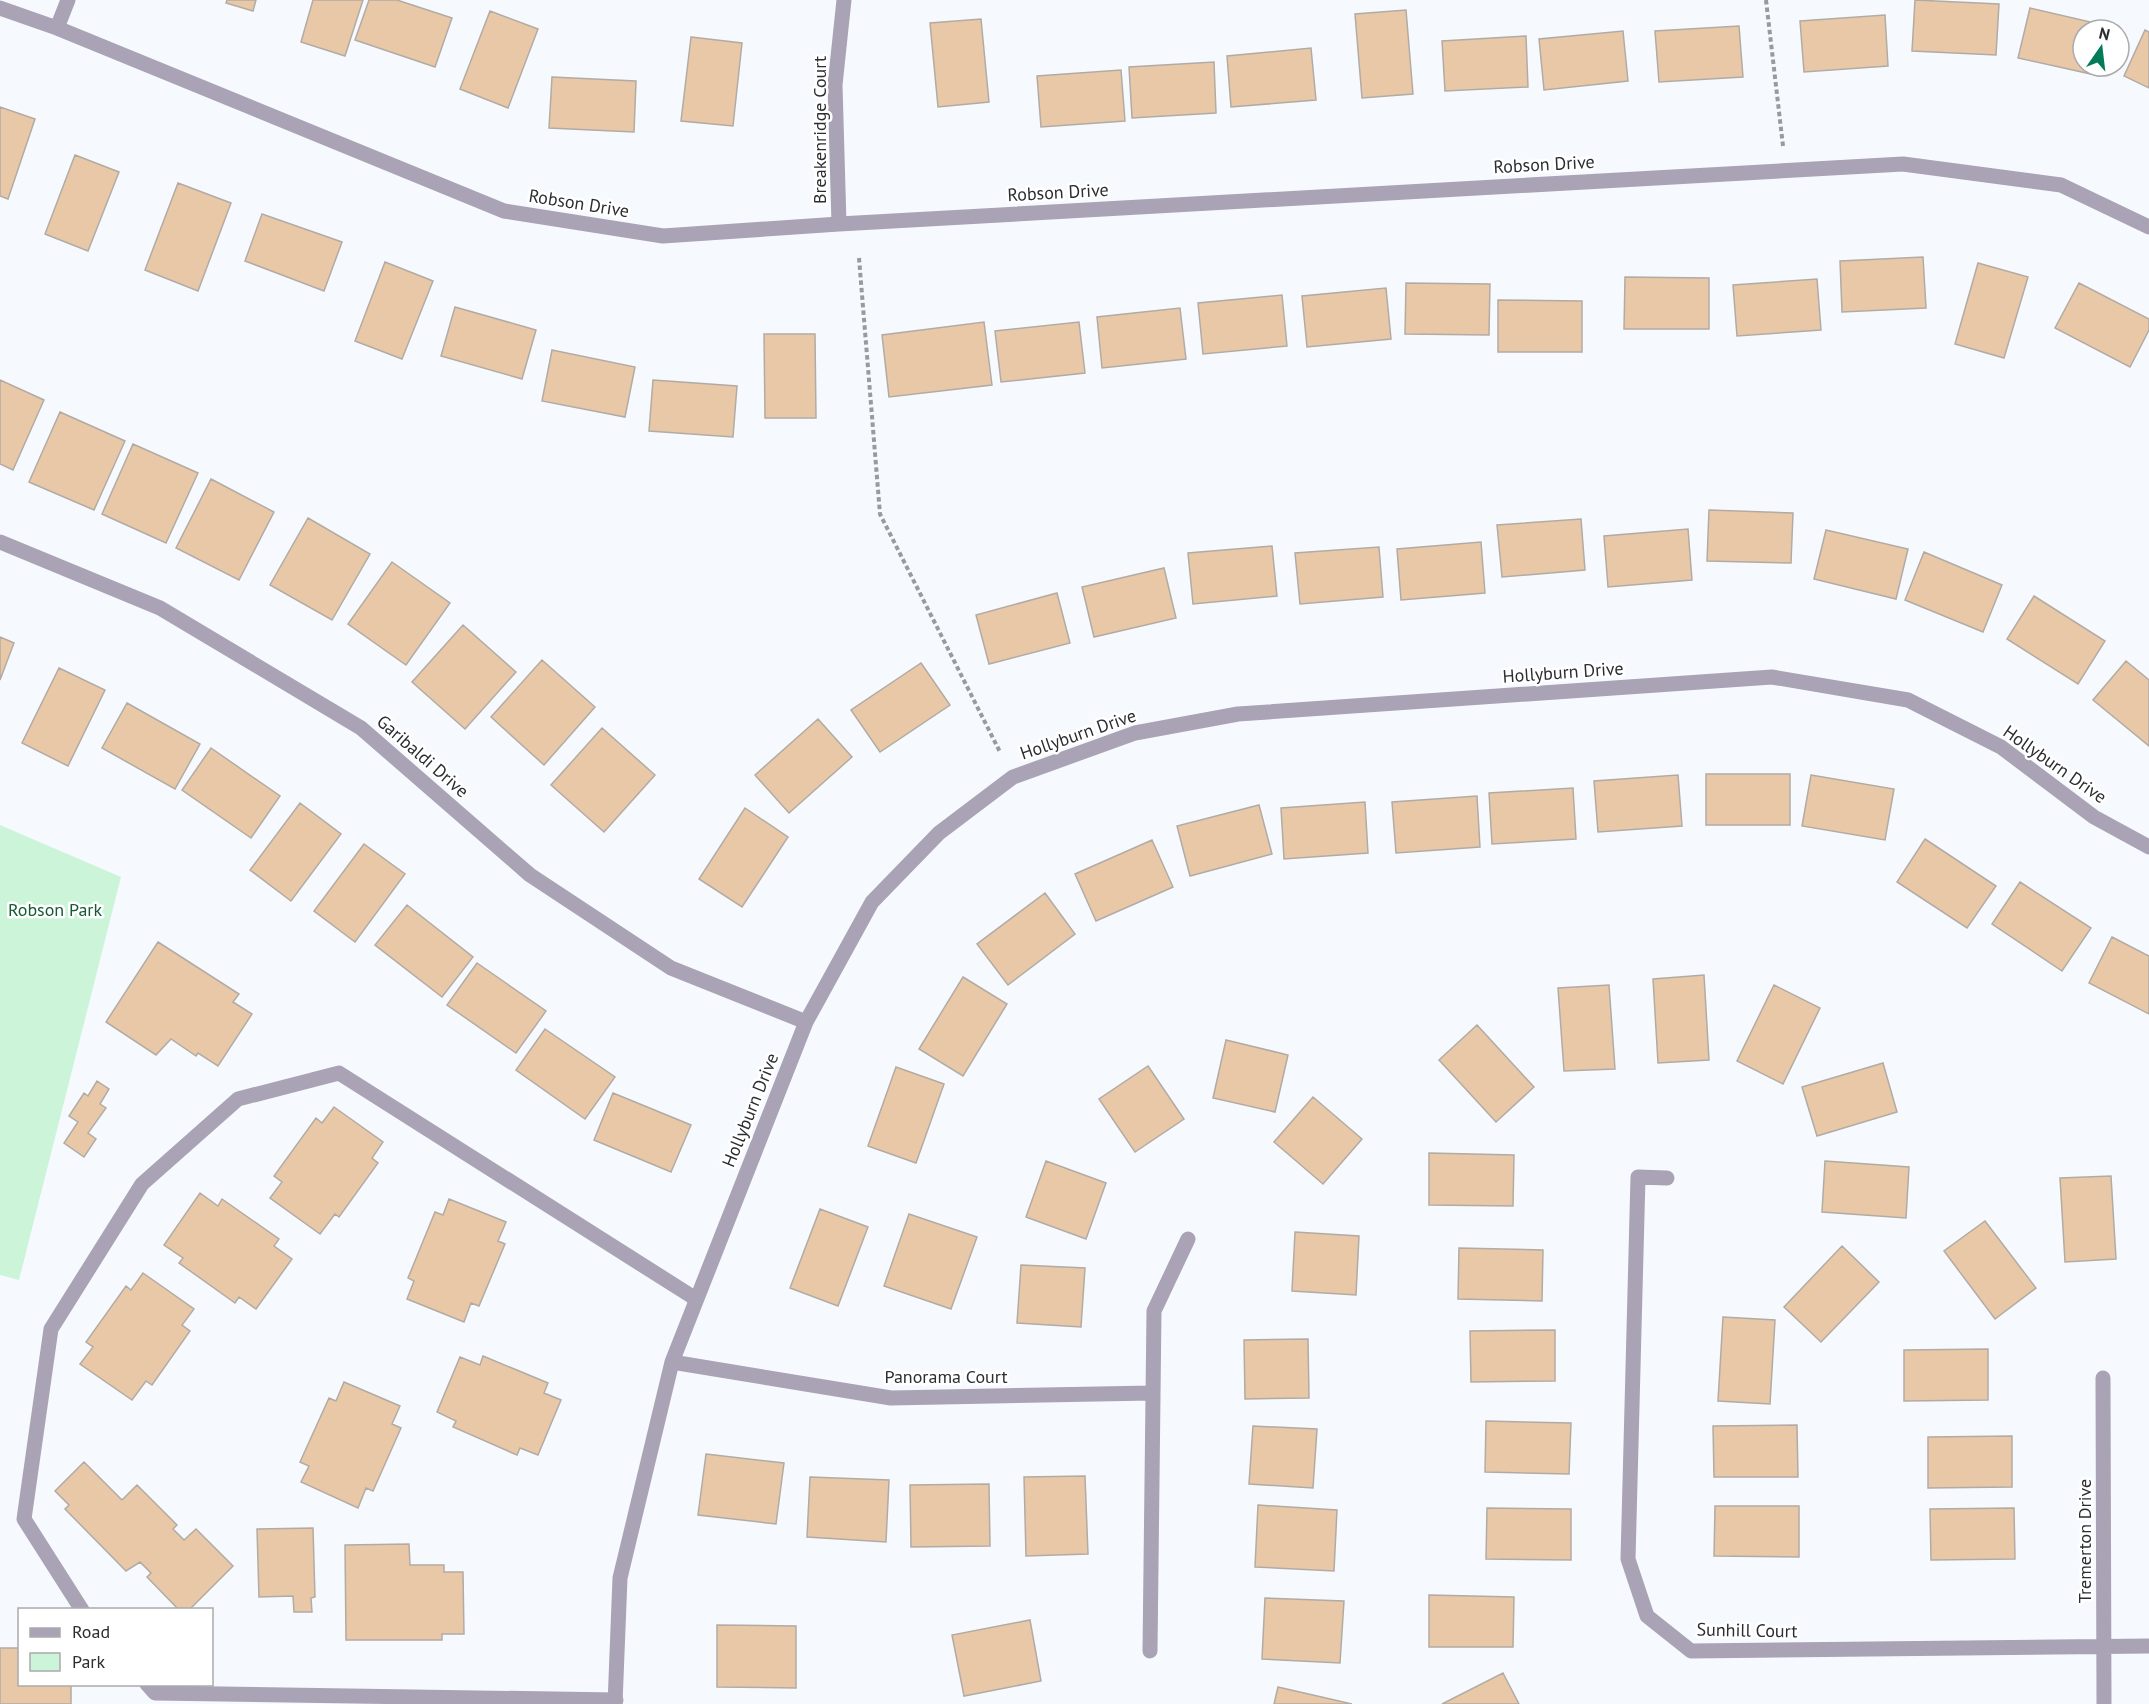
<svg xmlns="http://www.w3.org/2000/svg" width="2149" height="1704" viewBox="0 0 2149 1704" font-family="'PT Sans',sans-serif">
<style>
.green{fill:#ccf4d9}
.building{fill:#e8c8a6;stroke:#b2aba5;stroke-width:1.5}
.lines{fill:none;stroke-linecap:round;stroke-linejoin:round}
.path{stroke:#979a9e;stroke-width:4;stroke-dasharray:4.5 3;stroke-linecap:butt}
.lane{stroke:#a9a3b5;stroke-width:15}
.street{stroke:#a9a3b5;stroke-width:15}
.labels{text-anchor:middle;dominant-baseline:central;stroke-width:5;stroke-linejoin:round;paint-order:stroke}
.street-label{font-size:18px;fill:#2b2d30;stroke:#fff}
.park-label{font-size:18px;fill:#165935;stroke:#fff}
</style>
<rect width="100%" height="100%" fill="#f6fafe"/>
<path class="green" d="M0 825 121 877 19 1280 0 1275Z"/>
<path class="building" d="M227 0H256L253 11 226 3Z
M313 0H363L345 56 301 42Z
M369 0H397L452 18 435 67 355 40Z
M1915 0 1999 4 1996 55 1912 51Z
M2030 8 2112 27 2111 30H2083V66H2103L2100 76 2018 58Z
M1406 10 1413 94 1362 98 1355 14Z
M490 11 538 29 508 108 460 89Z
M1885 15 1888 66 1804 72 1800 21Z
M981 19 989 102 938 107 930 23Z
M1739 26 1743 77 1659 82 1655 31Z
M2145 30 2149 32V88L2124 76Z
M1623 31 1628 81 1544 90 1539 39Z
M1526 36 1528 87 1445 91 1442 41Z
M691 37 742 43 733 126 681 121Z
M1311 48 1316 100 1231 107 1227 56Z
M1214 62 1216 113 1132 118 1129 67Z
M1121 70 1125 121 1041 127 1037 76Z
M552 77 636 81 634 132 549 128Z
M0 107 35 119 8 199 0 196Z
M75 155 119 172 88 251 45 234Z
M178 183 231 203 198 291 145 270Z
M262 214 342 242 324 291 245 261Z
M1923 257 1926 308 1842 312 1840 261Z
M385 262 433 281 402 359 355 341Z
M1978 263 2028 277 2004 358 1955 344Z
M1625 277 1709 278V329H1624Z
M1817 279 1821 330 1737 336 1733 285Z
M1406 283 1490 284 1489 335 1405 334Z
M2079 283 2149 319V330L2130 367 2055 328Z
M1386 288 1391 339 1307 347 1302 296Z
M1282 295 1287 346 1203 354 1198 303Z
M1498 300 1582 301V352H1498Z
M455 307 536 330 522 379 441 356Z
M1180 308 1186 359 1102 368 1097 317Z
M984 322 992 385 889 397 882 335Z
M1079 322 1085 373 1001 382 995 331Z
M764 334H815L816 418H765Z
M552 350 635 367 625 417 542 401Z
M0 380 44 400 13 470 0 464Z
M653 380 737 386 733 437 649 431Z
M60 412 125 441 94 510 29 482Z
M133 444 198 473 166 543 102 514Z
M211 479 274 512 239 580 176 548Z
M1709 510 1793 513 1791 563 1707 561Z
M308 518 370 554 332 620 270 585Z
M1581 519 1585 570 1502 577 1497 525Z
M1688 529 1692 580 1608 587 1604 536Z
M1826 530 1908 549 1896 599 1814 579Z
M1481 542 1485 593 1401 600 1397 549Z
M1272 546 1277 596 1193 604 1188 553Z
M1379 547 1383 597 1300 604 1295 553Z
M1924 552 2002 585 1983 632 1905 600Z
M392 562 450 603 406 665 348 624Z
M1164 568 1176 618 1094 637 1082 587Z
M1057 593 1070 643 989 664 976 615Z
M2034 596 2105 641 2078 684 2007 639Z
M463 625 516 672 465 729 412 682Z
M0 637 14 643 0 680Z
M542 660 595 707 544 765 491 717Z
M2126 661 2149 680V746L2093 700Z
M921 663 950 705 880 752 851 710Z
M59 668 105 690 68 766 22 743Z
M127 703 200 744 175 789 102 748Z
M818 719 852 757 789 813 755 775Z
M602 728 655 775 604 832 551 785Z
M211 748 280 796 251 838 182 790Z
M1706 774H1790V825H1706Z
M1678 775 1682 826 1598 832 1594 781Z
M1811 775 1894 789 1885 840 1802 826Z
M1573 788 1576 839 1492 844 1489 793Z
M1477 796 1480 847 1396 853 1392 802Z
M1365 802 1368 853 1284 859 1281 808Z
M300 803 341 834 291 901 250 870Z
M1259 805 1272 854 1190 876 1177 826Z
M745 808 788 837 742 907 699 879Z
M1925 839 1996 886 1967 928 1897 882Z
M1152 840 1173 887 1096 921 1075 874Z
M364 844 405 874 355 942 314 911Z
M2020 882 2091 928 2062 971 1992 924Z
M1045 893 1075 934 1008 985 977 944Z
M407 905 473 957 442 997 375 945Z
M2112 937 2149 956V1014L2089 983Z
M158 942 239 994 233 1002 252 1014 218 1066 198 1053 196 1056 171 1039 156 1055 106 1022Z
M477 963 546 1011 516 1053 447 1005Z
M1704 975 1709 1060 1658 1063 1653 979Z
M963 977 1007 1004 963 1076 919 1049Z
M1609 985 1615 1069 1564 1071 1558 988Z
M1774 985 1820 1008 1783 1084 1737 1061Z
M1477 1025 1534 1087 1496 1122 1439 1060Z
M545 1029 615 1077 585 1119 516 1070Z
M1226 1040 1288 1055 1275 1112 1213 1098Z
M1883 1063 1897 1112 1817 1136 1802 1087Z
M1148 1066 1184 1119 1135 1152 1099 1099Z
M896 1067 944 1084 916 1163 868 1146Z
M97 1081 109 1089 100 1104 106 1108 88 1133 96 1139 84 1157 64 1143 78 1122 69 1116 84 1093 88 1096Z
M613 1093 691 1125 671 1172 594 1140Z
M1313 1097 1362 1139 1323 1184 1274 1142Z
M334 1107 383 1142 372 1158 378 1163 339 1217 335 1214 320 1234 270 1198 282 1182 274 1176 316 1118 322 1123Z
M1429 1153 1514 1155 1513 1206 1429 1205Z
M1046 1161 1106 1183 1086 1239 1026 1217Z
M1825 1161 1909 1167 1906 1218 1822 1212Z
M2111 1176 2116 1259 2065 1262 2060 1178Z
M200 1193 218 1206 222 1199 279 1239 274 1246 292 1259 256 1309 239 1297 235 1303 179 1263 183 1258 164 1245Z
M449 1199 506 1222 498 1241 505 1244 479 1306 471 1303 464 1322 407 1299 414 1281 408 1278 435 1212 443 1215Z
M820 1209 868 1227 838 1306 790 1288Z
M909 1214 977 1237 951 1309 884 1286Z
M1985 1221 2036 1288 1995 1319 1944 1251Z
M1295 1232 1359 1236 1356 1295 1292 1291Z
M1842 1246 1879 1282 1821 1342 1784 1307Z
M1459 1248 1543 1250 1542 1301 1458 1299Z
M1021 1265 1085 1268 1081 1327 1017 1323Z
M143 1273 194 1309 182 1325 190 1331 152 1385 146 1381 132 1400 80 1364 93 1347 86 1342 126 1286 131 1290Z
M1723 1317 1775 1320 1770 1404 1718 1401Z
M1555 1330V1381L1471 1382 1470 1331Z
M1308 1339 1309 1398 1245 1399 1244 1340Z
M1988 1349V1400L1904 1401V1350Z
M483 1356 548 1383 544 1393 561 1400 538 1455 520 1448 517 1455 453 1427 456 1421 437 1412 460 1357 480 1365Z
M344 1382 400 1406 392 1424 401 1428 373 1491 366 1488 358 1508 301 1482 309 1466 300 1462 329 1398 336 1401Z
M1486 1421 1571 1423 1569 1474 1485 1472Z
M1797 1425 1798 1477H1714L1713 1426Z
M1253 1426 1317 1429 1313 1488 1249 1484Z
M2012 1436V1487L1928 1488V1437Z
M706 1454 784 1463 776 1524 698 1515Z
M84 1462 122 1500 137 1485 177 1525 173 1529 184 1540 196 1529 233 1566 189 1610H179L147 1577 151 1573 140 1562 126 1571 65 1509 69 1505 55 1491Z
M1085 1476 1088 1554 1026 1556 1024 1477Z
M810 1477 889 1480 886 1542 807 1537Z
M989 1484 990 1546 911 1547 910 1485Z
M1258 1505 1337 1510 1334 1571 1255 1567Z
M1715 1506H1799V1557L1714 1556Z
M1487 1508 1571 1509V1560L1486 1559Z
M2014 1508 2015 1559 1931 1560 1930 1509Z
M313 1528 315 1597 311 1598 312 1612H294L293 1596 259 1597 257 1529Z
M409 1544 410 1565H444V1572H463L464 1634H442V1640H346L345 1545Z
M1429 1595 1514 1597 1513 1647H1429Z
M1265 1598 1344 1601 1340 1663 1262 1659Z
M1030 1620 1041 1681 964 1696 952 1635Z
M717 1625 796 1626V1688L717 1687Z
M0 1648H20V1684H71V1704H0Z
M1503 1673 1519 1704H1442Z
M1278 1687 1352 1704H1274Z"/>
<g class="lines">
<path class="path" d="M1766 0 1783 146
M859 258 880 514 1000 752"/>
<path class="lane" d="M82 1610 24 1519 51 1329 142 1184 238 1099 339 1073 696 1299
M147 1684 155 1693 616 1700"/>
<path class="street" d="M0 8 57 28 504 211 663 236 839 224 1903 164 2061 185 2149 227
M57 28 68 0
M839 224 835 85 844 0
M0 542 160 608 361 728 530 875 671 968 806 1022
M1667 1178 1638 1177 1628 1559 1647 1616 1691 1651 2149 1646
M672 1362 891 1398 1152 1393
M2103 1378 2104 1704
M1150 1651 1154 1311 1188 1239
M615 1704 620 1578 672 1362 806 1022 872 902 939 833 1013 777 1135 733 1238 714 1772 677 1908 700 2001 747 2094 817 2149 847"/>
</g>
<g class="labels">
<g class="street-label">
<text transform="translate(819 130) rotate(-90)">Breakenridge Court</text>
<text transform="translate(1544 164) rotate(-3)">Robson Drive</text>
<text transform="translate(1058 192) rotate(-3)">Robson Drive</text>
<text transform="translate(579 203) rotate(9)">Robson Drive</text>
<text transform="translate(1563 672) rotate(-4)">Hollyburn Drive</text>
<text transform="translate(1078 734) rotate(-19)">Hollyburn Drive</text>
<text transform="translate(423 756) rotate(41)">Garibaldi Drive</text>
<text transform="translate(2055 764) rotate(35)">Hollyburn Drive</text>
<text transform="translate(750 1110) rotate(-68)">Hollyburn Drive</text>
<text x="946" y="1376">Panorama Court</text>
<text transform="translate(2084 1541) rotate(-90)">Tremerton Drive</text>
<text transform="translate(1747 1630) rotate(1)">Sunhill Court</text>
</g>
<g class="park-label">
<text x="55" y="909">Robson Park</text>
</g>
</g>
<rect x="18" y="1608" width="195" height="78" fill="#ffffff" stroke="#aaabac" stroke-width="1.5"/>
<rect x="30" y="1628" width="30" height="9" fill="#a9a3b5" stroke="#aaabac" stroke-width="1.5"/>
<text x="72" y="1638" font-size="18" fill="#2b2d30">Road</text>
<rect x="30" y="1653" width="30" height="18" fill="#ccf4d9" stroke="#aaabac" stroke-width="1.5"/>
<text x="72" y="1668" font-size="18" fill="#2b2d30">Park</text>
<g transform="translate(2101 48) rotate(14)"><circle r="28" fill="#ffffff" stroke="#aaabac" stroke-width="1.5"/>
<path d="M0-4.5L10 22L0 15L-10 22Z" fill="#037b59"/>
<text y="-9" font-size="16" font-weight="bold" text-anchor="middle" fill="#2b2d30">N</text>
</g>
</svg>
